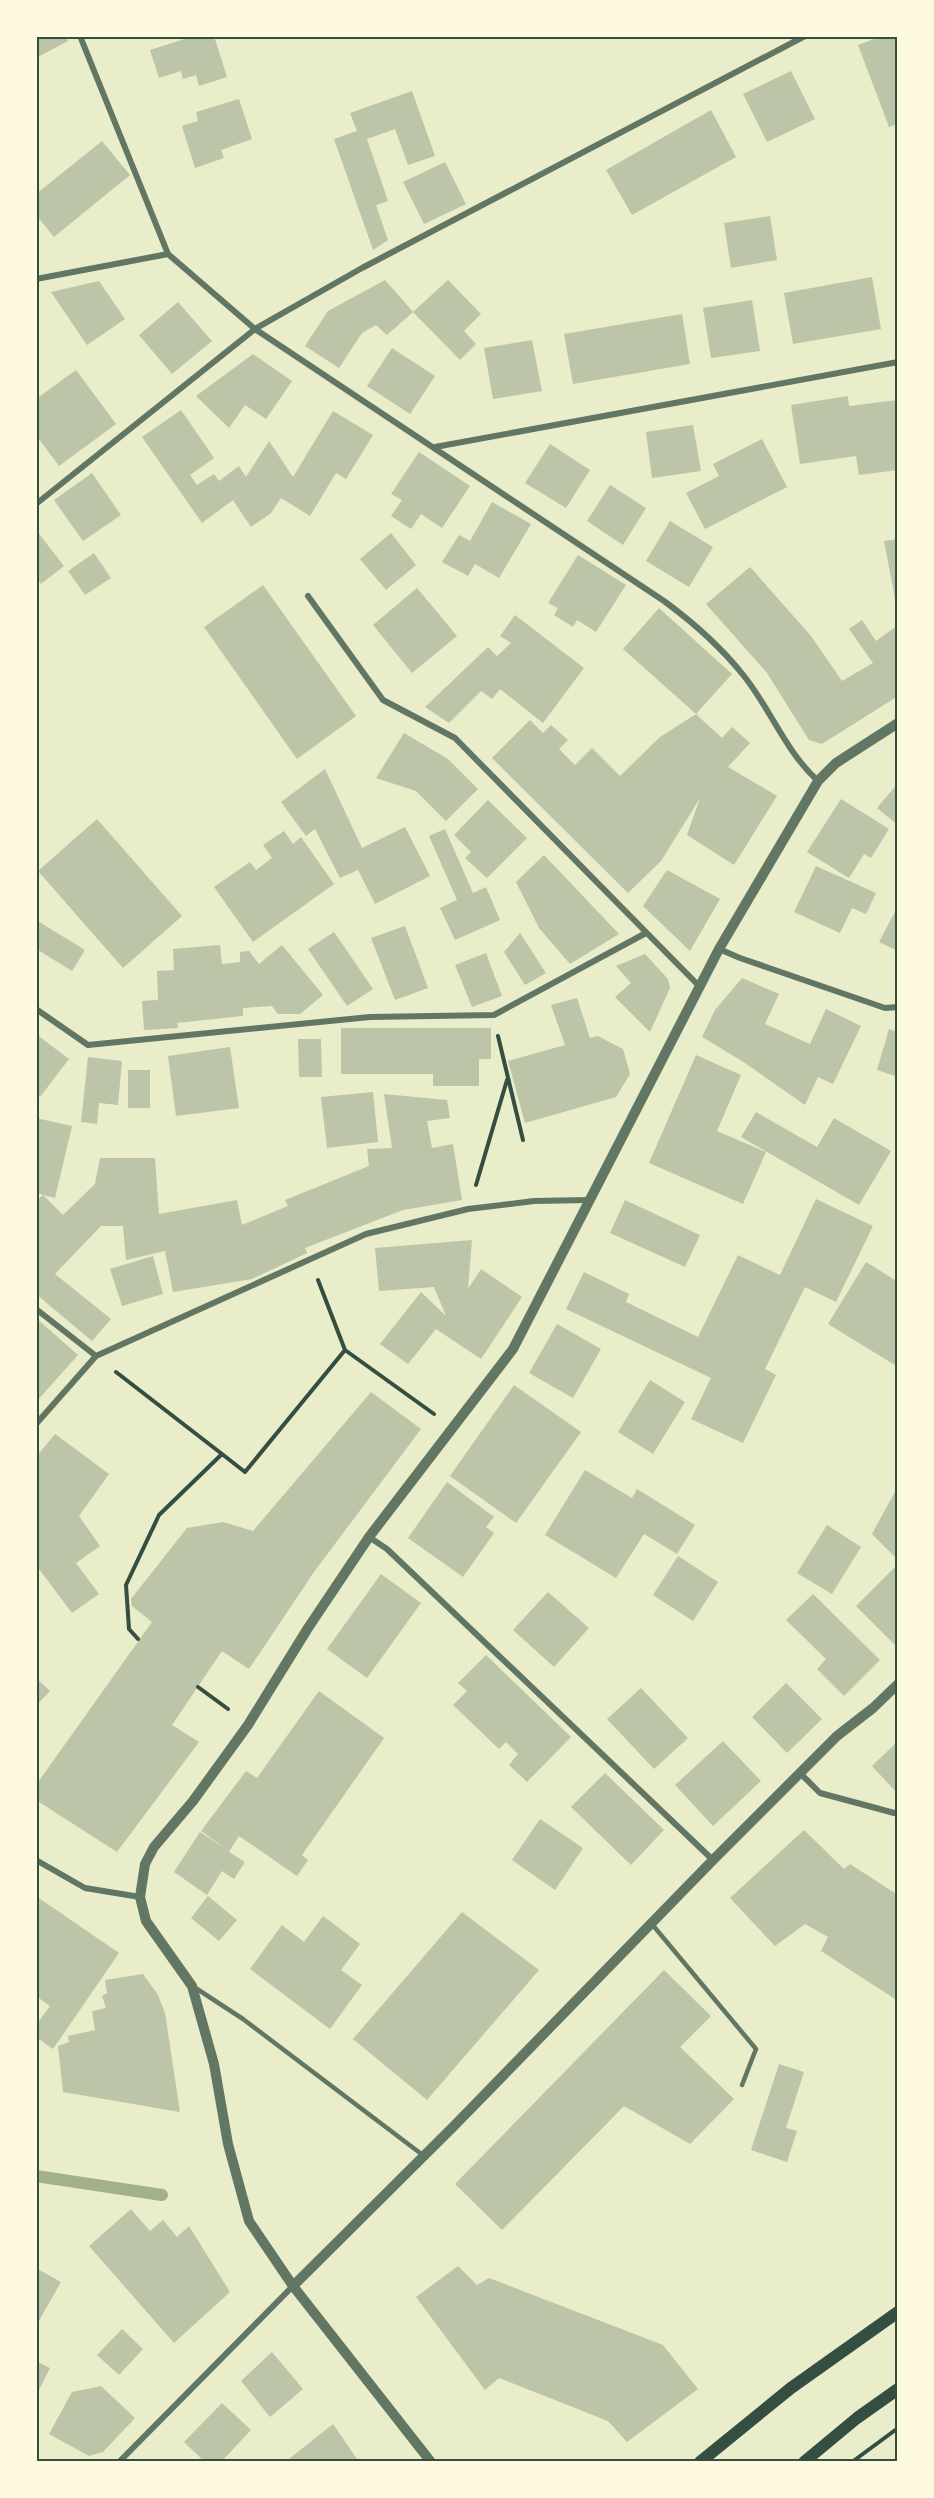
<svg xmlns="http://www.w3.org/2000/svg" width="934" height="2498" viewBox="0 0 934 2498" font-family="Jost,sans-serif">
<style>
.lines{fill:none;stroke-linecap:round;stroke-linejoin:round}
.stream{stroke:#a3b18a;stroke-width:12}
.building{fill:#bcc5a7}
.path{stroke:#344e41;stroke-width:4}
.service{stroke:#617663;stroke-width:4.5}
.minor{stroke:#617663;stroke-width:6}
.tertiary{stroke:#617663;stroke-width:10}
.secondary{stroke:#344e41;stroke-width:12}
.neatline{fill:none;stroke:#344e41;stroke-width:2}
</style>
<rect width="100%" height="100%" fill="#e9edc9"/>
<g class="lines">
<path class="stream" d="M36 2176 162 2195"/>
</g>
<path class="building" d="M36 36H65L68 41 36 58Z
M194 36H214L227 77 199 86 196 75 183 79 181 71 159 78 150 50Z
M882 36H898V124L889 127 858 45Z
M791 71 815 119 767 142 743 94Z
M412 91 435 156 408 165 395 129 367 139 388 201 376 205 388 240 373 250 334 139 357 131 350 113Z
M239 99 252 139 221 150 224 158 195 168 182 126 198 121 196 112Z
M711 110 736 157 632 215 606 170Z
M102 141 130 175 54 237 36 215V194Z
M445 162 466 204 424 224 403 182Z
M770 216 777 260 731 268 724 223Z
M872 277 881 329 793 344 784 293Z
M385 280 413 312 387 335 376 325 362 333 339 368 305 346 328 311Z
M448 280 481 314 464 331 476 344 460 360 413 312Z
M99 281 125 319 87 345 51 292Z
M752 300 760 351 711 358 703 308Z
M178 302 212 341 172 374 139 335Z
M682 314 690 364 573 384 564 334Z
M532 340 542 391 493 399 484 348Z
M392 348 435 376 410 414 367 386Z
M253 354 292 381 266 419 245 405 229 428 196 396Z
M76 370 116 424 59 466 36 435V399Z
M848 396 849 406 898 400V470L859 475 856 456 800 464 791 405Z
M181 410 214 458 190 475 197 485 214 474 219 481 239 466 246 477 269 441 293 477 333 411 373 435 346 479 336 473 310 516 281 498 271 513 251 527 233 500 202 523 142 437Z
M693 425 701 471 652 478 646 432Z
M762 439 787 487 705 529 686 493 719 476 713 464Z
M550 444 590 470 566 508 525 483Z
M419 452 470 486 442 528 421 514 411 529 391 516 402 500 391 494Z
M92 473 121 515 83 541 54 500Z
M610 485 646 508 623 545 587 521Z
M492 502 531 524 499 578 475 564 468 576 442 562 459 535 470 541Z
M670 521 713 547 689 587 646 561Z
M36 530 64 566 41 584 36 577Z
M391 533 416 565 386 590 360 559Z
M898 539V604H896L884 541Z
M94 553 111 578 85 595 68 571Z
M578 555 626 585 596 632 577 620 573 627 554 615 558 608 548 603Z
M750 567 811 636 842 681 873 663 849 629 862 620 876 641 898 625V696L822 744 809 740 767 673 706 604Z
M263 585 356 716 297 759 204 627Z
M417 588 457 636 412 673 373 625Z
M659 608 732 674 696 714 722 738 732 727 750 743 728 767 777 796 734 865 687 835 700 798 661 861 628 893 492 758 530 720 543 733 551 725 568 740 559 749 575 765 592 748 620 776 660 737 696 714 623 649Z
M515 615 584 668 543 723 500 689 492 699 481 691 449 723 425 707 488 647 497 656 511 643 500 636Z
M404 733 448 759 478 789 446 821 416 791 376 778Z
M325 769 362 848 405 827 430 876 375 904 358 870 340 878 315 829 306 836 281 802Z
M898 783V825L877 808Z
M841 799 889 829 871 858 864 854 849 878 807 852Z
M488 800 527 838 487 878 465 858 471 852 454 835Z
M97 819 182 916 123 968 38 871Z
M445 829 473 893 486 887 500 920 455 940 440 908 457 900 429 836Z
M284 831 293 844 301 837 334 884 253 942 214 887 250 862 256 870 272 858 263 845Z
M544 855 619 934 570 964 539 928 516 882Z
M816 866 876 893 866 914 852 908 840 933 794 912Z
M667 870 720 899 690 951 643 906Z
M898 906V951L879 942Z
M36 920 85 950 72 971 38 950 36 954Z
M405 926 428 988 395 1000 371 938Z
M334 932 373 989 347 1006 308 949Z
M520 933 546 973 525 985 504 952Z
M220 945 222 964 240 962V952L249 951 259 964 282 945 323 995 300 1014H278L272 1006 243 1008V1016L177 1023 178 1028 144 1030 142 1001 158 1000 157 971 174 970 173 949Z
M486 953 502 996 472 1007 455 965Z
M645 954 668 979 670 988 650 1032 615 997 631 983 616 966Z
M742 978 779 994 765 1024 810 1044 826 1009 861 1026 833 1084 818 1077 805 1105 742 1061 702 1037 715 1010Z
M577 998 590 1038 598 1036 623 1049 630 1074 616 1097 525 1123 508 1061 565 1045 551 1005Z
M341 1028H491V1059H479V1086H433V1074H341Z
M889 1029 898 1032V1077L877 1070Z
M36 1034 69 1059 40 1097 36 1094Z
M298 1039H321L322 1077H299Z
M230 1047 239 1108 176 1116 168 1056Z
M696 1055 741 1075 717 1131 766 1152 743 1204 649 1163Z
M88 1057 122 1061 118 1105 99 1103 97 1124 81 1122Z
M128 1070H150V1108H128Z
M373 1092 378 1142 327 1148 321 1097Z
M384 1094 447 1100 450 1118 427 1121 432 1148 453 1144 462 1200 403 1210 305 1248 307 1253 252 1279 173 1292 165 1251 126 1260 123 1226H101L55 1274 111 1319 92 1341 36 1294V1201L43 1195 63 1215 95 1184 100 1158H155L159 1214 237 1200 242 1225 288 1206 285 1200 369 1166 367 1149 392 1148Z
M756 1112 817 1147 834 1118 891 1151 859 1205 741 1137Z
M36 1118 72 1126 55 1198 36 1193Z
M816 1199 873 1226 836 1302 805 1287 765 1369 776 1375 743 1443 691 1419 711 1378 566 1309 584 1272 629 1294 626 1302 698 1337 738 1255 780 1275Z
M625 1200 700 1235 685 1267 610 1233Z
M472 1240 468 1289 481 1269 522 1297 481 1359 436 1329 408 1364 380 1344 421 1292 446 1316 434 1287 379 1291 375 1248Z
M153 1256 163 1294 122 1306 110 1269Z
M866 1262 898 1282V1367L828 1324Z
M36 1318 78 1355 36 1402Z
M557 1324 601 1349 573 1398 529 1373Z
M650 1380 685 1402 653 1454 618 1432Z
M514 1385 581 1432 516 1523 450 1476Z
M371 1392 421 1429 314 1572 249 1669 222 1651 172 1725 199 1742 117 1852 36 1800V1785L152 1622 132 1606 131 1599 187 1528 223 1522 253 1531Z
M55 1434 109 1474 79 1516 100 1546 76 1563 99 1594 72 1613 36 1565V1457Z
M585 1470 632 1498 637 1489 695 1525 677 1554 644 1534 616 1578 545 1535Z
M447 1482 494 1517 486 1527 494 1533 463 1577 408 1538Z
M898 1486V1553L896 1558 872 1534Z
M827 1525 861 1547 832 1594 797 1573Z
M678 1556 718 1582 693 1621 653 1595Z
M898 1564V1648L856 1606Z
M381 1574 421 1603 367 1678 327 1649Z
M548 1592 589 1628 554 1667 513 1630Z
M813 1594 880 1660 844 1696 817 1669 826 1659 786 1620Z
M486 1655 571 1737 527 1782 509 1765 518 1754 506 1742 499 1749 453 1705 467 1691 458 1683Z
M36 1678 50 1691 36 1706Z
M786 1683 822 1719 787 1753 752 1717Z
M641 1688 688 1738 654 1769 607 1719Z
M319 1691 384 1738 302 1855 308 1860 297 1876 239 1836 229 1852 245 1862 234 1879 222 1871 207 1895 174 1872 200 1832 226 1849 201 1831 246 1771 257 1778Z
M723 1741 761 1781 713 1826 675 1785Z
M898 1741V1794L872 1766Z
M605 1773 664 1830 631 1865 571 1807Z
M540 1819 583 1848 555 1890 512 1860Z
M804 1830 844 1869 850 1864 898 1895V1994L895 1999 821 1951 828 1937 805 1924 775 1946 730 1898Z
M36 1896 119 1953 53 2049 36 2037V2025L50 2006 36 1996Z
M208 1896 237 1920 219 1941 191 1918Z
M462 1912 539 1970 427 2100 353 2039Z
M323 1916 360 1944 341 1970 362 1985 330 2029 250 1969 282 1925 304 1942Z
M664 1970 711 2016 680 2047 734 2099 690 2144 624 2106 502 2230 455 2184Z
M143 1974 158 1995 165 2013 180 2112 63 2092 58 2046 69 2042 68 2036 95 2030 92 2011 106 2008 102 1996 107 1993 105 1980Z
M779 2064 804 2072 786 2128 797 2131 787 2162 751 2150Z
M131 2209 150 2231 163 2220 177 2237 189 2226 230 2292 174 2343 89 2246Z
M458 2266 477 2285 489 2278 663 2345 698 2389 627 2442 608 2421 499 2378 485 2390 416 2297Z
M36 2268 61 2282 36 2326Z
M122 2329 143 2349 119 2375 97 2355Z
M272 2352 303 2389 270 2417 241 2381Z
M36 2361 50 2368 36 2396Z
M101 2386 135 2418 103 2452 89 2456 49 2434 72 2392Z
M222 2403 251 2430 221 2462H205L184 2442Z
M333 2424 359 2462H285L304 2447Z"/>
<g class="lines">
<path class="path" d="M498 1036 523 1140
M476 1185 507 1080
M318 1280 345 1350 434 1414
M116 1372 222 1454 159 1515 126 1585 129 1629 138 1639
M222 1454 245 1472 345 1350
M198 1687 228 1709
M852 2462 898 2428"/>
<path class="service" d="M651 1923 756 2049 742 2085
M194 1987 243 2019 424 2156"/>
<path class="minor" d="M80 36 168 254 255 329 664 601C694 623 721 647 744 676 771 710 786 752 818 781
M36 279 168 254
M435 447 898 362
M36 504 255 329 362 268 805 36
M308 596 383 700 455 738 700 987
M719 949 740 958 885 1008 898 1007
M36 1009 88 1045 370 1017 494 1015 646 933
M36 1309 96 1356
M36 1424 96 1356 366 1234 468 1209 534 1201 588 1200
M369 1537 387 1549 713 1860
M800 1773 820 1793 898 1814
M36 1860 85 1888 140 1897
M119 2462 293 2286"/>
<path class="tertiary" d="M293 2286 453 2127 713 1860 837 1736 873 1708 898 1684
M431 2462 293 2286 249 2221 228 2144 214 2064 192 1986 146 1921 140 1897 145 1864 154 1847 193 1801 248 1725 308 1628 369 1537 513 1349 719 949 818 781 836 763 898 723"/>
<path class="secondary" d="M700 2462 791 2388 898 2312
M804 2462 857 2418 898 2389"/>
</g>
<rect width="934" height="2498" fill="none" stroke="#fefae0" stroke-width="75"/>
<rect x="38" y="38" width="858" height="2422" class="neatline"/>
</svg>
